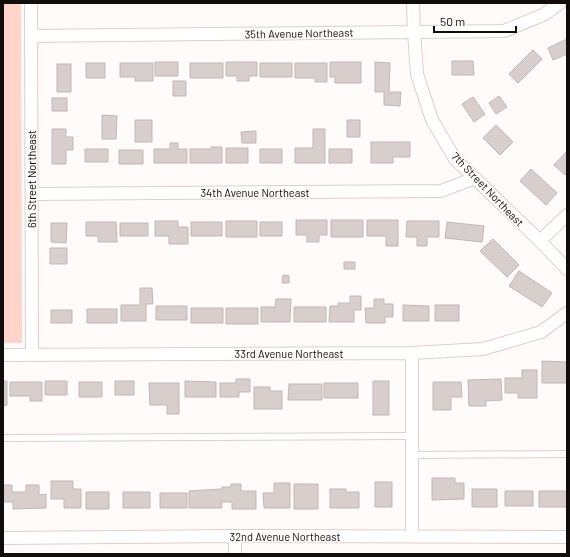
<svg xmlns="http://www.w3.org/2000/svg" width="570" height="557" viewBox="0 0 570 557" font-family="Barlow,sans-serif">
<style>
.green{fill:#fed4cb}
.building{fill:#d8cecb;stroke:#c1b7b5}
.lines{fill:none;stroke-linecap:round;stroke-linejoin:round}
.lane-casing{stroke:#dad0cd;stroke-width:8}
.street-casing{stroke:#dad0cd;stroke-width:14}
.lane{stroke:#fff;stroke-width:6}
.street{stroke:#fff;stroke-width:12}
.labels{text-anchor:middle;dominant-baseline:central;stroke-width:3;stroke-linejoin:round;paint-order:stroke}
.street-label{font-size:11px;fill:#100d0c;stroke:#fffbfa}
</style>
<rect width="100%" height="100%" fill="#fffbfa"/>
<path class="green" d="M3 3H21L22 343H3Z"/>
<path class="building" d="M567 39V54L553 60 548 48Z
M533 50 542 59 518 83 509 74Z
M452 61H473L474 75H452Z
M155 62H178V76H155Z
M226 62H257V76H249V81H237V76H226Z
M330 62H361V83H335V77H330Z
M375 62 390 63 389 92H401L400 106 384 105V92H375Z
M86 63H105V78H86Z
M120 63H153V81H135V77H120Z
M190 63H223V78H190Z
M260 63H292V77H260Z
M295 63H327V82H315V78H295Z
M57 64H71V92H57Z
M173 81H186V96H173Z
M499 96 507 107 496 114 489 103Z
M473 97 485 114 474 122 462 104Z
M52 98H67V111H52Z
M102 115 117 116 116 139H102Z
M135 120H152V142H135Z
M347 120H360V137H347Z
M496 125 513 142 500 155 483 138Z
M52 129H66V137H73V150H66V164H52Z
M313 129H325V163H295V148H313Z
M256 131V143H242L241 132Z
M371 142H410V157H393V163H371Z
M170 143H178V149H187V163H154V149H170Z
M211 147H222V163H190V149H211Z
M226 148H248V163H226Z
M85 149H108V162H85Z
M260 149H282V163H260Z
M329 149H352V163H329Z
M119 150H143V164H119Z
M567 151V173L565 175 554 165Z
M531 169 557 193 546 205 520 181Z
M296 220H327V235H319V242H307V235H296Z
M331 220H363V237H331Z
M367 220H398V246H386V236H367Z
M155 221H178V227H188V244H169V236H155Z
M226 221H257V237H226Z
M407 221H439V237H427V246H417V237H406Z
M86 222H116L117 242H98V236H86Z
M191 222H222V236H191Z
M260 222H282V236H260Z
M447 222 484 226 482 242 445 238Z
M51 223H67L66 243 51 242Z
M120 223H148V236H120Z
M493 239 519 265 507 277 480 251Z
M50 248H67V264H50Z
M344 262H355V269H344Z
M519 271 552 293 542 307 509 286Z
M283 275 289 276V283H282Z
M140 288H152L153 304H146V321H121V305H140Z
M350 296H361V310H354V322H329L330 306H338V303H350Z
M276 299H291L290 322H261V307H275Z
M374 299H384V304H393V317H385V323H366L365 308H374Z
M403 305 429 306V321H403Z
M435 305H459V321H435Z
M156 306H187V320H156Z
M294 307H326V322H294Z
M191 308H223V323H191Z
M226 308H258V324H226Z
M87 309H117V323H87Z
M51 310H72V323H51Z
M542 361 567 362V383H542Z
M522 370H537V398H518V393H505V378H522Z
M236 379H250V392H239V397H220V383H236Z
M501 379 502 400 486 401V406H469L468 380Z
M3 381H7V405L3 406Z
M45 381H67V395H45Z
M115 381H134V395H115Z
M185 381 216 382V397H185Z
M373 381H389V415H373Z
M10 382H42V401H30V396H10Z
M79 382H102V397H79Z
M433 382H461L462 397H451V410H433Z
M149 383H179V414H167V405H150Z
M324 383H358V398H324Z
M289 384H322V400H288Z
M254 387H270V391H282V409H254Z
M432 478H455V483H464V499L432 500Z
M51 481H73V489H81V508H64V499H51Z
M375 482H392V507H375Z
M274 483H290V508H264L263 493H274Z
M231 484H241V491H256V509H232V502H221L222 508H189V491L222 489V487H231Z
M294 484H318V509H294Z
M3 485H12V492H26V485H39V495L46 494V508L13 509V502H3Z
M330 489H346V492H359V508H330Z
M472 489H497V507H472Z
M505 491H533V506H505Z
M539 491H567V507H539Z
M86 492H109V509H86Z
M123 492H150V508H123Z
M160 493H187V508H160Z"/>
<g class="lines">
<defs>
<path id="lane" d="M3 438 412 436
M412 455 567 454"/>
<path id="street" d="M31 3 32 355
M413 3 414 32 417 74 432 120 455 159 540 241 567 269
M31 36 504 31 543 15 560 3
M32 194 441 191 475 178
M540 241 567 215
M412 353V536
M3 355 412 353 483 349 541 332 567 313
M235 536V554
M3 538 235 536 567 537"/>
</defs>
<use href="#lane" class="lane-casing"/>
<use href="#street" class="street-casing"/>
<use href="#lane" class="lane"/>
<use href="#street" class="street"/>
</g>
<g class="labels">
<g class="street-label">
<text transform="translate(299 33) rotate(-1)">35th Avenue Northeast</text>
<text transform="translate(31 179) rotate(-90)">6th Street Northeast</text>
<text transform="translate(488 189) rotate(46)">7th Street Northeast</text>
<text x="255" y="192">34th Avenue Northeast</text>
<text x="289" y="353">33rd Avenue Northeast</text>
<text x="285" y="536">32nd Avenue Northeast</text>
</g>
</g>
<rect width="570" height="557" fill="none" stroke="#100d0c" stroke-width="8"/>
<path d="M434 26v6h82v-6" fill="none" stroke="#100d0c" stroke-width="2"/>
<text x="440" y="26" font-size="12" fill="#100d0c" stroke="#fffbfa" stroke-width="3" paint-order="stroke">50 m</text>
</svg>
